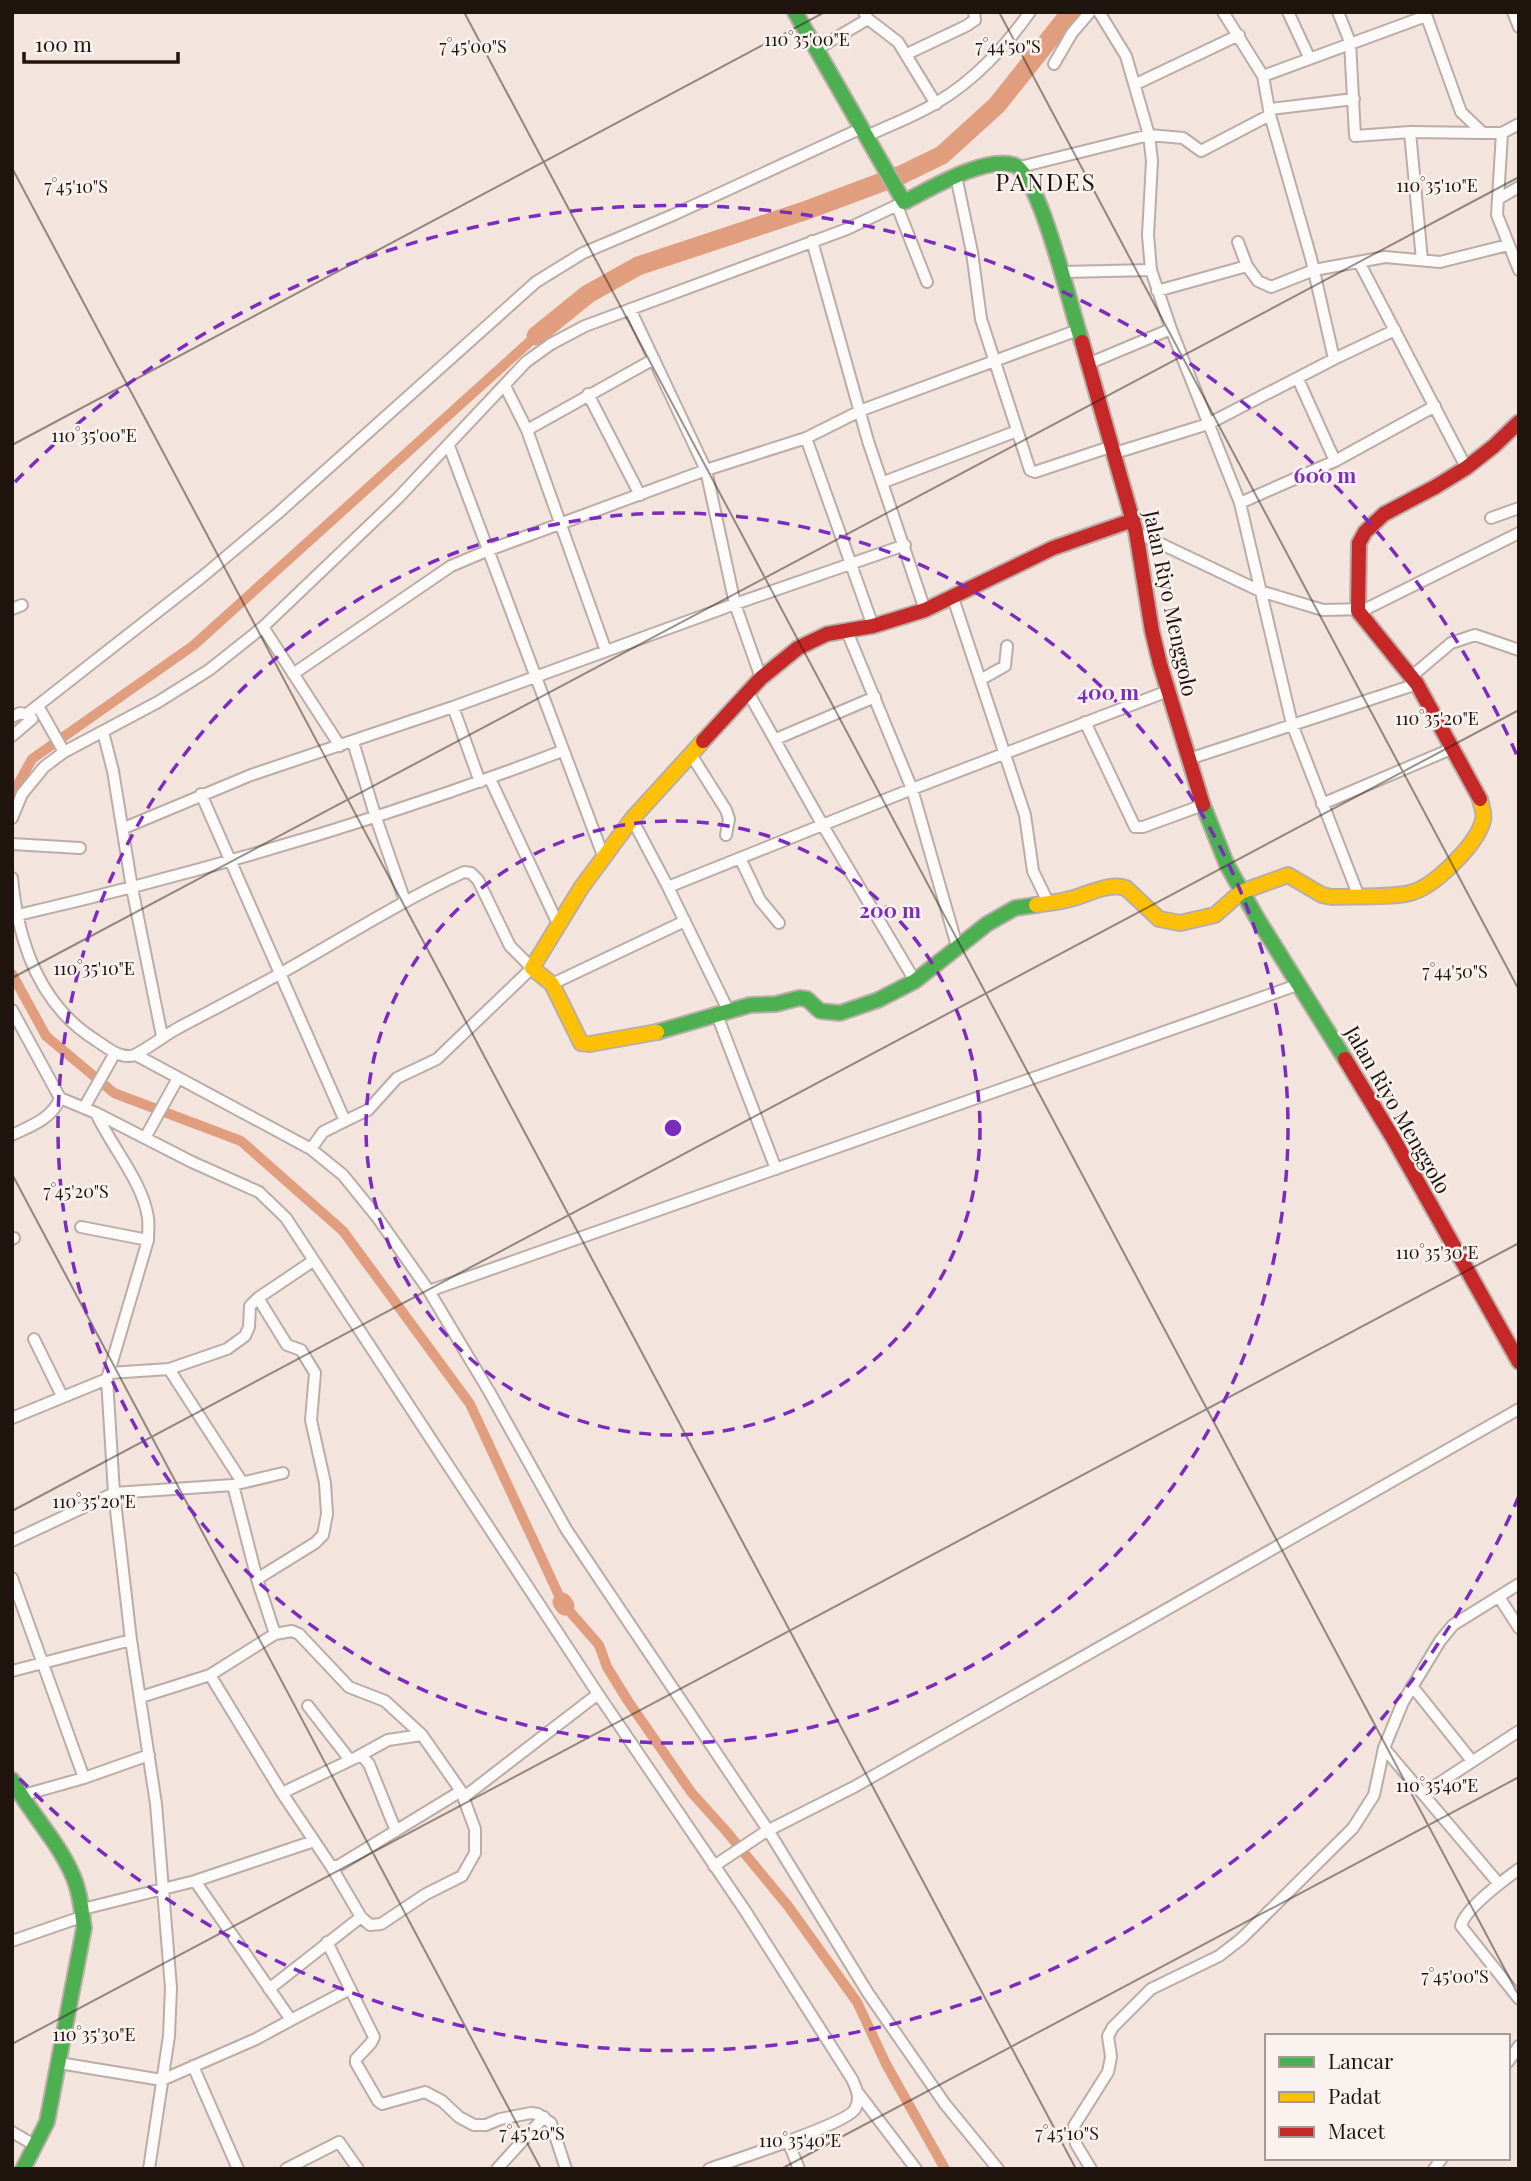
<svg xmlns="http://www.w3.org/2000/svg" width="1531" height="2181" viewBox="0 0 1531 2181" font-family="'Playfair Display',serif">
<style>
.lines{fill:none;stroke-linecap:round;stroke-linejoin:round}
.canal{stroke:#e09e7f;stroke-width:10}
.river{stroke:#e09e7f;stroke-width:19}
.street-casing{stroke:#baada7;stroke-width:14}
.fast-casing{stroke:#baada7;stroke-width:18}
.slow-casing{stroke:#baada7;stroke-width:18}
.jam-casing{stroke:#baada7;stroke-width:18}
.street{stroke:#fdfbfa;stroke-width:10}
.fast{stroke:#4caf50;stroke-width:14}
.slow{stroke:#ffc107;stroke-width:14}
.jam{stroke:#c62828;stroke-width:14}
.ticks{fill:none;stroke:#20140e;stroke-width:2;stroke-opacity:0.45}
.ring{fill:none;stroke:#7b2cbf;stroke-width:3.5;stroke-dasharray:12 9}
.labels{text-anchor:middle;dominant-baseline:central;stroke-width:5;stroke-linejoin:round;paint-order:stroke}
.street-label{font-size:21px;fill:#20140e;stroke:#faf2ef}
.quarter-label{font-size:24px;letter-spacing:2px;fill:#20140e;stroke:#faf2ef}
.ticks-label{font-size:18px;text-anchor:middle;fill:#20140e;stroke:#faf2ef;stroke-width:5;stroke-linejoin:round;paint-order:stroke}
.centre{fill:#7b2cbf;stroke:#faf2ef;stroke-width:3.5}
.ring-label{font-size:21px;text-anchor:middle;font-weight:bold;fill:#7b2cbf;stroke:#faf2ef;stroke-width:5;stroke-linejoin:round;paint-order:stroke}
</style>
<rect width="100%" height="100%" fill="#f3e4dd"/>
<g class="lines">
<path class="canal" d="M12 795 32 759 194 645 536 336
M12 974 46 1036 114 1093 241 1141 343 1231 470 1404 562 1602
M565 1606 599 1645 607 1667 628 1701 691 1792 726 1831 788 1906 857 2002 886 2064 945 2169"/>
<path class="river" d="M536 336 588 294 638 266 807 210 901 175 942 155 997 105 1071 12
M562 1602 565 1606"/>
<defs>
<path id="street" d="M864 12 868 19 898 42 936 104
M1099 12 1126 56 1149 135 1152 161 1148 235 1151 270 1171 329 1240 503 1292 724 1359 897
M1223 12 1263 76 1270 115 1311 258 1334 359
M1288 12 1309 57
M1338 12 1350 42 1355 136 1410 132 1483 133
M1425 12 1461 112 1483 133H1502L1519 124
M1513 12 1519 27
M817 49 868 19
M907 54 966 26 975 20 974 12
M1054 64 1072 33 1090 12
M1263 76 1426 16
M1136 84 1239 35
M1270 109 1354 99
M1410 132 1422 260
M1502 133 1497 215 1519 270
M867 136C890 125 915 116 936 103 975 80 1004 48 1030 12
M1020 167 1149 135 1183 138 1201 151 1270 115
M956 176 972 252 981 319 1030 470 1035 472 1113 446
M1498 199 1519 187
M897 206 927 282
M812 241 868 441 925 610
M1238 242 1247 266
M1359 262 1466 467
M1063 272 1151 270
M1157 291 1247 266 1258 281 1271 287 1314 270 1385 257 1440 262 1508 245
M630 309 706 470 735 604 761 678
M1090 363 1171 329
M1298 379 1335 461
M505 386 527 430 606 651
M588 394 640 495
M527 430 654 359
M806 438 873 626
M449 446 604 858
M1115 453 1208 424 1334 359 1395 330
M884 482 1017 431
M1240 503 1335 461 1435 406
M1491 518 1519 508
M1136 532 1260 591 1323 610 1366 609 1519 533
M953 598 1025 815 1033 871 1048 902
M12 609 22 605
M263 627 340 746
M846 629 912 789 957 946
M293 674 451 566 489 550 706 470 806 438 862 410 1078 330
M1412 676 1451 643 1475 635 1519 650
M980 680 1005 666 1007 646
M749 694 822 824 915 981
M38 706 64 752
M453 707 480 782
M27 714 202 577 277 514 536 282 583 253 673 215 862 128
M12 717 20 713 30 715 32 719 12 736
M1085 722 1135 827H1143L1203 805
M103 732 113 771 132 888 162 1036
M776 739 875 697
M353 742 376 818 405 901
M690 753 726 810 729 819 726 835
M1189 759 1417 684
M490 779 558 924
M201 794 345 1121 323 1132 311 1149
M1322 804 1451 749
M12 818 22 794 44 767 64 752 158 702 209 670 263 627 398 498 526 362 551 344 585 326 847 229 904 202
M632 819 668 887 729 1012
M124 828 251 775 453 707 735 604 905 545
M12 844 80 848
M740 858 760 900 779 923
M12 878C18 942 40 1006 97 1041 106 1047 118 1057 130 1056 138 1056 169 1032 180 1027 214 1009 249 991 283 972 343 938 401 901 464 872L471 873 478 880 510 946 532 968 437 1059 397 1078 368 1110 345 1121
M668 887 912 789 1168 691
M18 915C203 872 385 819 562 751
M552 984 685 921
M12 1010 60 1098
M717 1015 776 1169
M136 1055 311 1149 343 1175 377 1217 429 1291 490 1393 566 1529 768 1830 868 1993 945 2104 998 2169
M85 1106 115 1053
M96 1113 192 1162 259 1192 286 1218 598 1694 746 1912 852 2079C857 2090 861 2098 855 2109 847 2124 731 2161 709 2169
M12 1135C31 1126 53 1118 60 1098L96 1113C111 1146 143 1182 148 1218 149 1225 148 1233 148 1240L107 1379 114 1493 131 1640 156 1804 171 1988 169 2036 149 2169
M145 1138 178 1078
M81 1227 148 1240
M12 1239 14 1238
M429 1291 1300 984
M34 1339 62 1396
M169 1369 242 1482
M109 1373 169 1369 227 1349 245 1336 249 1327 250 1306 258 1298
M12 1418 107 1379
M233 1485 257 1579 275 1634 292 1631 299 1634 349 1687 385 1701 422 1735 461 1791 475 1829V1853L462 1876 426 1894 381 1924 370 1925 361 1917 269 1989
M12 1541 114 1493 233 1485 283 1473
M12 1578 84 1778
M257 1579 315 1543 323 1535 327 1514 325 1483 311 1420 315 1373 301 1350 287 1345 258 1298 313 1261
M1499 1597 1519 1628
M12 1671 131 1640
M210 1675 282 1793 331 1866H338L461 1791
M1412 1686 1472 1761
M141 1697 210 1675 275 1634
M308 1706 350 1760
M1384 1748 1499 1884
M357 1757 388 1740 422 1735
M282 1793 357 1757H363L369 1764 396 1831
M1424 1793 1519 1731
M20 1796 84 1778 149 1755
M464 1797 598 1694
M331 1866 361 1917
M714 1866 765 1832 854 1787 1519 1409
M1519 1869C1504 1880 1465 1908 1461 1926L1519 1999
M83 1909 195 1881 314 1841
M12 1941 84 1916
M327 1942 374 2037 371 2043 356 2059V2063L378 2101 382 2104 425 2092 442 2101 459 2117 474 2125H486L500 2119 531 2113 538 2114 551 2123 566 2169
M291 2020 350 1989
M1508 2062 1519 2046
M59 2063 162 2080 256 2039 291 2020 195 1881
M193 2066 238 2169
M859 2094 916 2169
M12 2132 36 2146
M788 2141 799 2169
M286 2169 339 2142 358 2169
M497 2169 544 2117
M1091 2169 1076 2144 1074 2126 1108 2072 1111 2057 1108 2036 1113 2027 1151 1989 1219 1956 1241 1939 1353 1828 1374 1795 1384 1748 1403 1702 1440 1641 1453 1625 1519 1584
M1434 2169 1442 2158"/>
<path id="fast" d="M795 12 904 202C930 189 984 156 1014 165 1040 174 1071 311 1082 342
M1203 805 1227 865 1257 918 1345 1059
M657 1032 750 1005 776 1004 799 998 807 999 820 1011 840 1013 878 1000 915 981 987 924 1015 908 1036 905
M12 1780C31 1815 63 1846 76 1884 81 1899 82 1913 84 1928L47 2122 23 2169"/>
<path id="slow" d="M1036 905C1047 903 1059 902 1070 899 1087 895 1109 882 1126 888L1159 919 1180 923 1215 915 1241 892 1288 875 1322 895 1332 897C1352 896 1397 898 1413 892 1436 885 1478 843 1483 820 1485 814 1481 805 1480 799
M657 1032 590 1044 581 1043 552 984 532 968 581 888 632 819 703 741"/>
<path id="jam" d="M1082 342 1136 532 1152 631 1160 664 1203 805
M703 741 761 678 798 648 827 634 873 626 925 610 1053 548 1133 520
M1480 799 1417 684 1358 611 1359 543 1365 532 1384 514 1435 487 1466 468 1494 446 1519 422
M1345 1059 1393 1138 1519 1362"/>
</defs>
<use href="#street" class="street-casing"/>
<use href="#fast" class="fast-casing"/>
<use href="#slow" class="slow-casing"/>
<use href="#jam" class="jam-casing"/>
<use href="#street" class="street"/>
<use href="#fast" class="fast"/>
<use href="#slow" class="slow"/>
<use href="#jam" class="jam"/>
</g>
<path class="ticks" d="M464 12 1519 1996M999 12 1519 990M12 168 1076 2169M12 445 825 12M12 978 1519 177M12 1174 541 2169M12 1511 1519 710M12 2044 1519 1243M781 2169 1519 1777"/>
<g class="ring">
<circle cx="673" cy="1128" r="307"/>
<circle cx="673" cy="1128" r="615"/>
<path d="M1519 1496A922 922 0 0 1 15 1774M15 482A922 922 0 0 1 1519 760"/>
</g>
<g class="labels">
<g class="street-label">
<text transform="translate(1172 603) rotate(78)">Jalan Riyo Menggolo</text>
<text transform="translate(1399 1109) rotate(60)">Jalan Riyo Menggolo</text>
</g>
<g class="quarter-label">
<text x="1046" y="181">PANDES</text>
</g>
</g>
<g class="ticks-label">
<text x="807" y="46">110°35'00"E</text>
<text x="473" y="53">7°45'00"S</text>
<text x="1008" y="53">7°44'50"S</text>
<text x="1437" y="192">110°35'10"E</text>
<text x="76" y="193">7°45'10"S</text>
<text x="94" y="442">110°35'00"E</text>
<text x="1437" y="725">110°35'20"E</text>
<text x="94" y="975">110°35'10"E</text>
<text x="1455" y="978">7°44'50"S</text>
<text x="76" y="1198">7°45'20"S</text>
<text x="1437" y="1259">110°35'30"E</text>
<text x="94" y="1508">110°35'20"E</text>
<text x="1437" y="1792">110°35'40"E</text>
<text x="1455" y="1983">7°45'00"S</text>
<text x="94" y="2041">110°35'30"E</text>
<text x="532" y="2140">7°45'20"S</text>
<text x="1067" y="2140">7°45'10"S</text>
<text x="800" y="2147">110°35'40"E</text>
</g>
<circle cx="673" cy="1128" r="10" class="centre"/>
<g class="ring-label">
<text x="1325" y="483">600 m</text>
<text x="1108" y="700">400 m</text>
<text x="890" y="918">200 m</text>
</g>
<rect width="1531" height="2181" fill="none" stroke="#20140e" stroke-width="28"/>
<rect x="1265" y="2034" width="245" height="126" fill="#faf2ef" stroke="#a39995" stroke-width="2"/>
<rect x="1279" y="2057" width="35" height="10" fill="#4caf50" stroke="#a39995" stroke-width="2"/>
<text x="1328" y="2069" font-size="21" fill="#20140e">Lancar</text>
<rect x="1279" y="2092" width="35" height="10" fill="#ffc107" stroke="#a39995" stroke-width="2"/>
<text x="1328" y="2104" font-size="21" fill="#20140e">Padat</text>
<rect x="1279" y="2127" width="35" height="10" fill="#c62828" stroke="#a39995" stroke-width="2"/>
<text x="1328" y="2139" font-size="21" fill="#20140e">Macet</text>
<path d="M24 52v10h154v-10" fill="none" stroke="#20140e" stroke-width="3.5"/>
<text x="35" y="52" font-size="21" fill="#20140e" stroke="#faf2ef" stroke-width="5" paint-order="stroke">100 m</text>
</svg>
